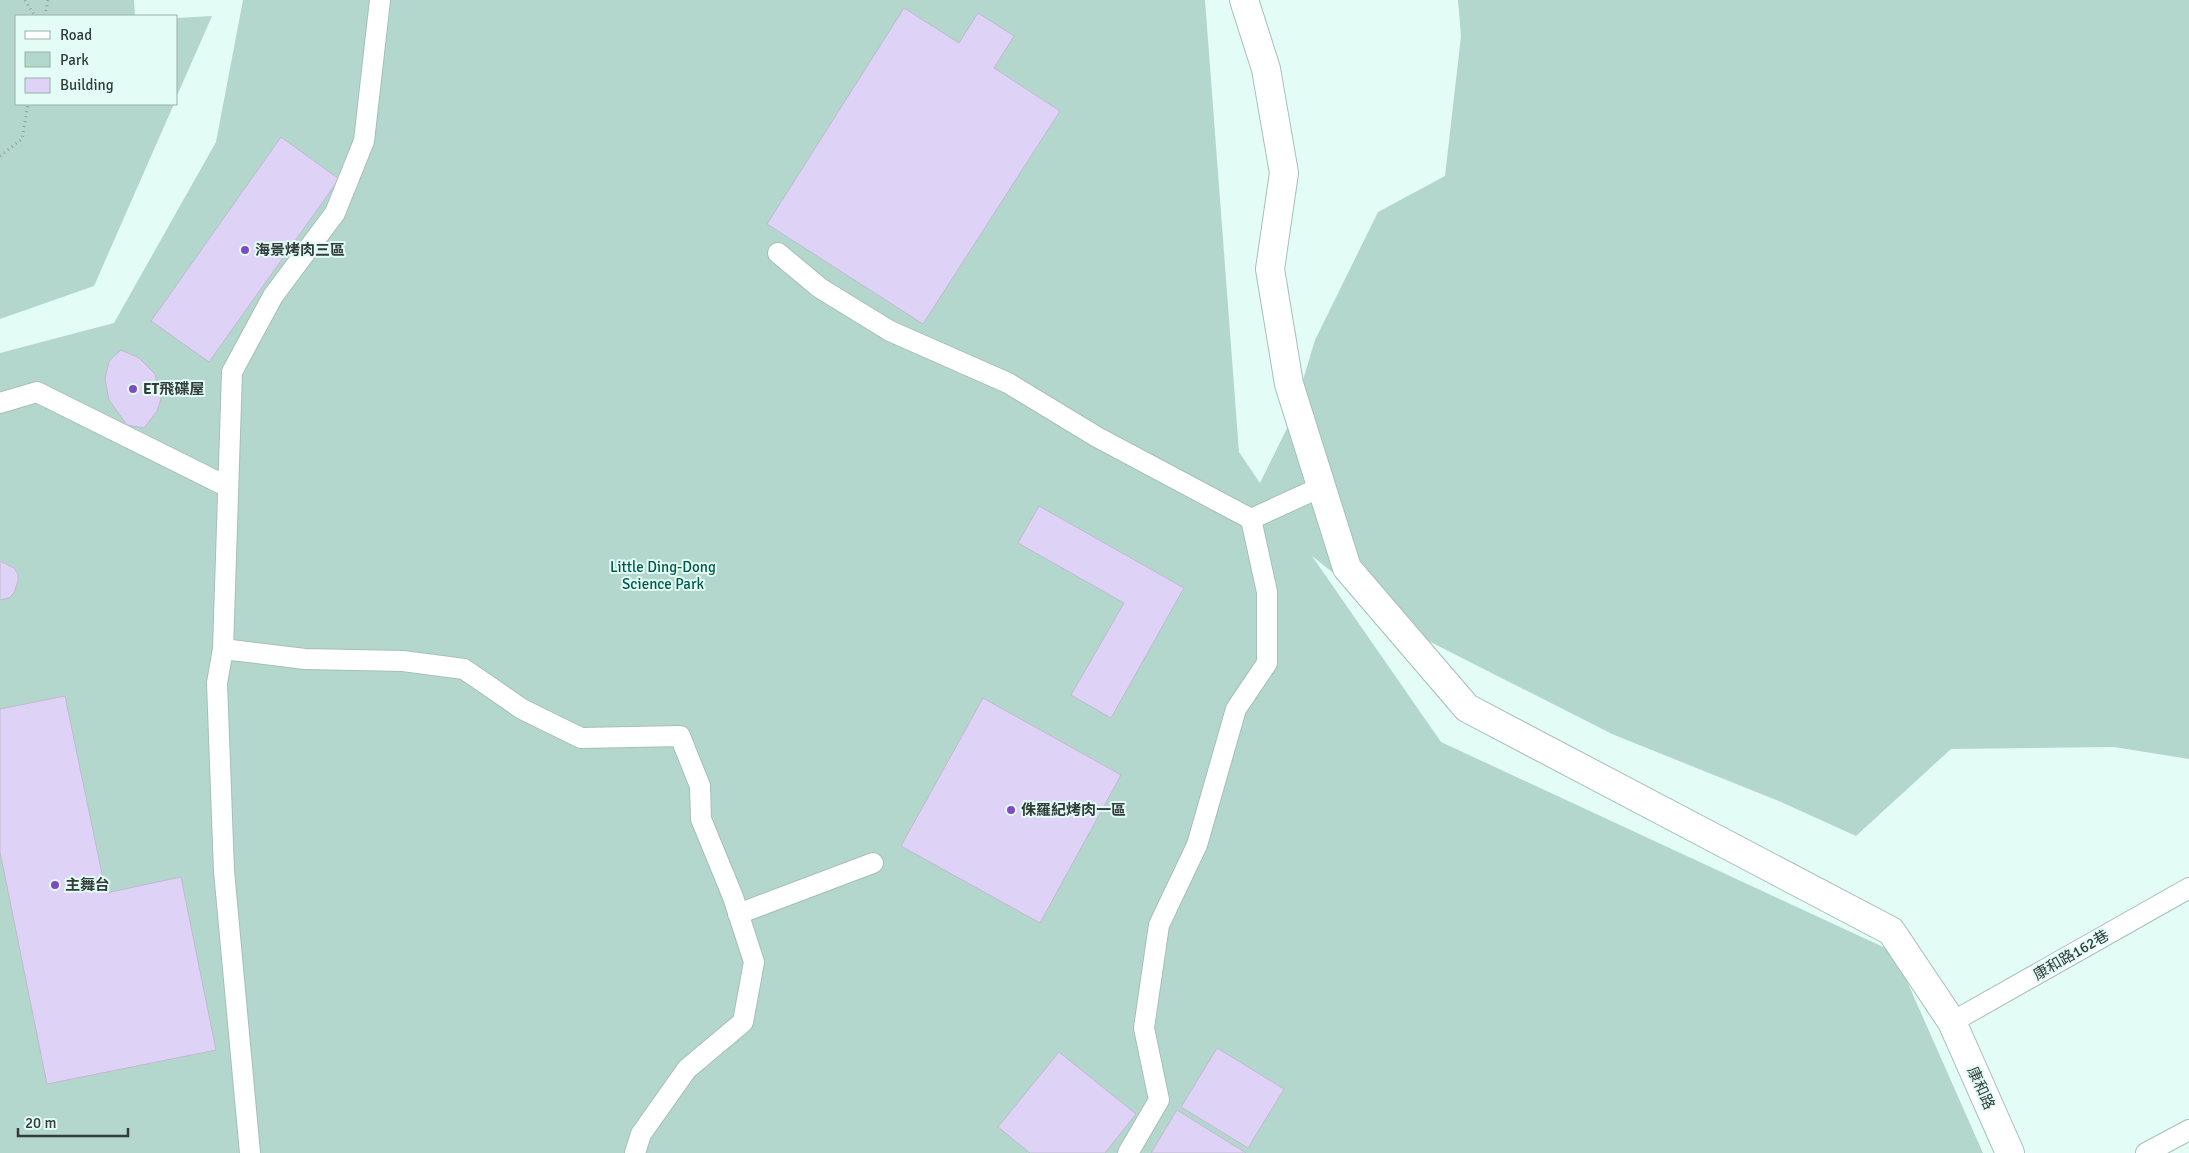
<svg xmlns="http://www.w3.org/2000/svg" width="2189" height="1153" viewBox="0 0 2189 1153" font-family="Signika,'Noto Sans TC',sans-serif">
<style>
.green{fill:#b4d7cd}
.building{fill:#ded3f6;stroke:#c0bace}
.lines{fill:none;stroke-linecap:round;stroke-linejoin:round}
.service-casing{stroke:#a6bfb8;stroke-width:22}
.minor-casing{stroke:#a6bfb8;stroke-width:30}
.path{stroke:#8fa19c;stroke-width:3;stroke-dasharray:1 4;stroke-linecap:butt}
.service{stroke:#fff;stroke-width:20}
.minor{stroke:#fff;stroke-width:28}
.poi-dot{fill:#7e4bc3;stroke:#e3fcf5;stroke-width:2}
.labels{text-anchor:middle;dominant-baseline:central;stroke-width:4;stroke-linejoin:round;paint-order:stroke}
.poi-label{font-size:15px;font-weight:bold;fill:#323c39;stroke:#e3fcf5;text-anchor:start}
.park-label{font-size:15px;fill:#005a4b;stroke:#e3fcf5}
.street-label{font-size:15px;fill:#323c39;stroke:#e3fcf5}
</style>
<rect width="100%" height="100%" fill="#e3fcf5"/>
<path class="green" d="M0 0H134L135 16H16V104H174L94 286 0 319Z
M243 0H1205L1239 452 1260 483 1291 420 1315 340 1378 212 1445 176 1461 36 1458 0H2189V759L2114 747 1951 749 1856 836 1781 802 1612 734 1401 627 1312 556 1441 742 1894 952 1983 1153H0V353L114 323 216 142Z
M212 16 176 98V18Z"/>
<path class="building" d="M904 8 959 43 978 13 1014 36 994 68 1060 111 923 324 767 224Z
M281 137 339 179 209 362 151 321Z
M121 350 139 358 155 374 161 399 157 411 144 428 127 425 109 400 105 379 109 361Z
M1039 506 1184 588 1111 718 1071 695 1124 603 1018 543Z
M0 561 14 568 18 574V581L14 593 9 598 0 600Z
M65 696 106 893 181 877 216 1050 47 1084 0 852V709Z
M983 698 1121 775 1040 923 901 846Z
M1217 1048 1284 1089 1248 1148 1181 1107Z
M1059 1052 1136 1114 1105 1153H1030L998 1127Z
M1177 1110 1246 1153H1151Z"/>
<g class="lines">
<defs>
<path id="service" d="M778 253 820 288 890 331 1008 383 1097 437 1251 519 1321 487
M0 403 37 392 228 487
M223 649 305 659 403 661 464 669 522 709 581 738 680 736 700 786 701 819 733 897 754 962 743 1022 687 1069 641 1134 635 1153
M738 914 873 863
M1952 1022 2189 888
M250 1153 224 871 217 683 223 649 232 372 273 296 335 213 364 141 380 0
M1128 1153 1159 1100 1144 1028 1159 925 1197 845 1236 709 1267 663V592L1251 519
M2146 1153 2189 1130"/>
<path id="minor" d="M1244 0 1266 69 1284 173 1270 269 1289 384 1347 568 1467 708 1891 931 1952 1022 2010 1153"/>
</defs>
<use href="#service" class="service-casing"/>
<use href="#minor" class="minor-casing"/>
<path class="path" d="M25 0 35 16
M45 16 48 0
M0 156 22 139 28 104"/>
<use href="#service" class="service"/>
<use href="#minor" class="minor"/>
</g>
<g class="poi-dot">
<circle cx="245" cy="250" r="5"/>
<circle cx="133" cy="389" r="5"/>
<circle cx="1011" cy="810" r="5"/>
<circle cx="55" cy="885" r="5"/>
</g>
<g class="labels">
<g class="poi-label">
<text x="255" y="250">海景烤肉三區</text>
<text x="143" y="389">ET飛碟屋</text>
<text x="1021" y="810">侏羅紀烤肉一區</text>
<text x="65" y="885">主舞台</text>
</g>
<g class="park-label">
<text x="663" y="567">Little Ding-Dong<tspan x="663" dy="17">Science Park</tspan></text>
</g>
<g class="street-label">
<text transform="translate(2071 955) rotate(-30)">康和路162巷</text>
<text transform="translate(1981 1088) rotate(66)">康和路</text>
</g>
</g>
<rect x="15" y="15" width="162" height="90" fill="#e3fcf5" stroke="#9cafaa"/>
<rect x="25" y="31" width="25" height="8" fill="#ffffff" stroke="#9cafaa"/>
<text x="60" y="40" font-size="15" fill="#323c39">Road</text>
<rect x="25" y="52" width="25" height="15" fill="#b4d7cd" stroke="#9cafaa"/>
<text x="60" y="65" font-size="15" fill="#323c39">Park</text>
<rect x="25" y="78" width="25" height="15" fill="#ded3f6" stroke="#9cafaa"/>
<text x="60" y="90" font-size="15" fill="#323c39">Building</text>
<path d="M18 1128v8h110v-8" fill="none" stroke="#323c39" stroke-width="2.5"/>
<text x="25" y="1128" font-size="15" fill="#323c39" stroke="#e3fcf5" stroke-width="4" paint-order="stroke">20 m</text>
</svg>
